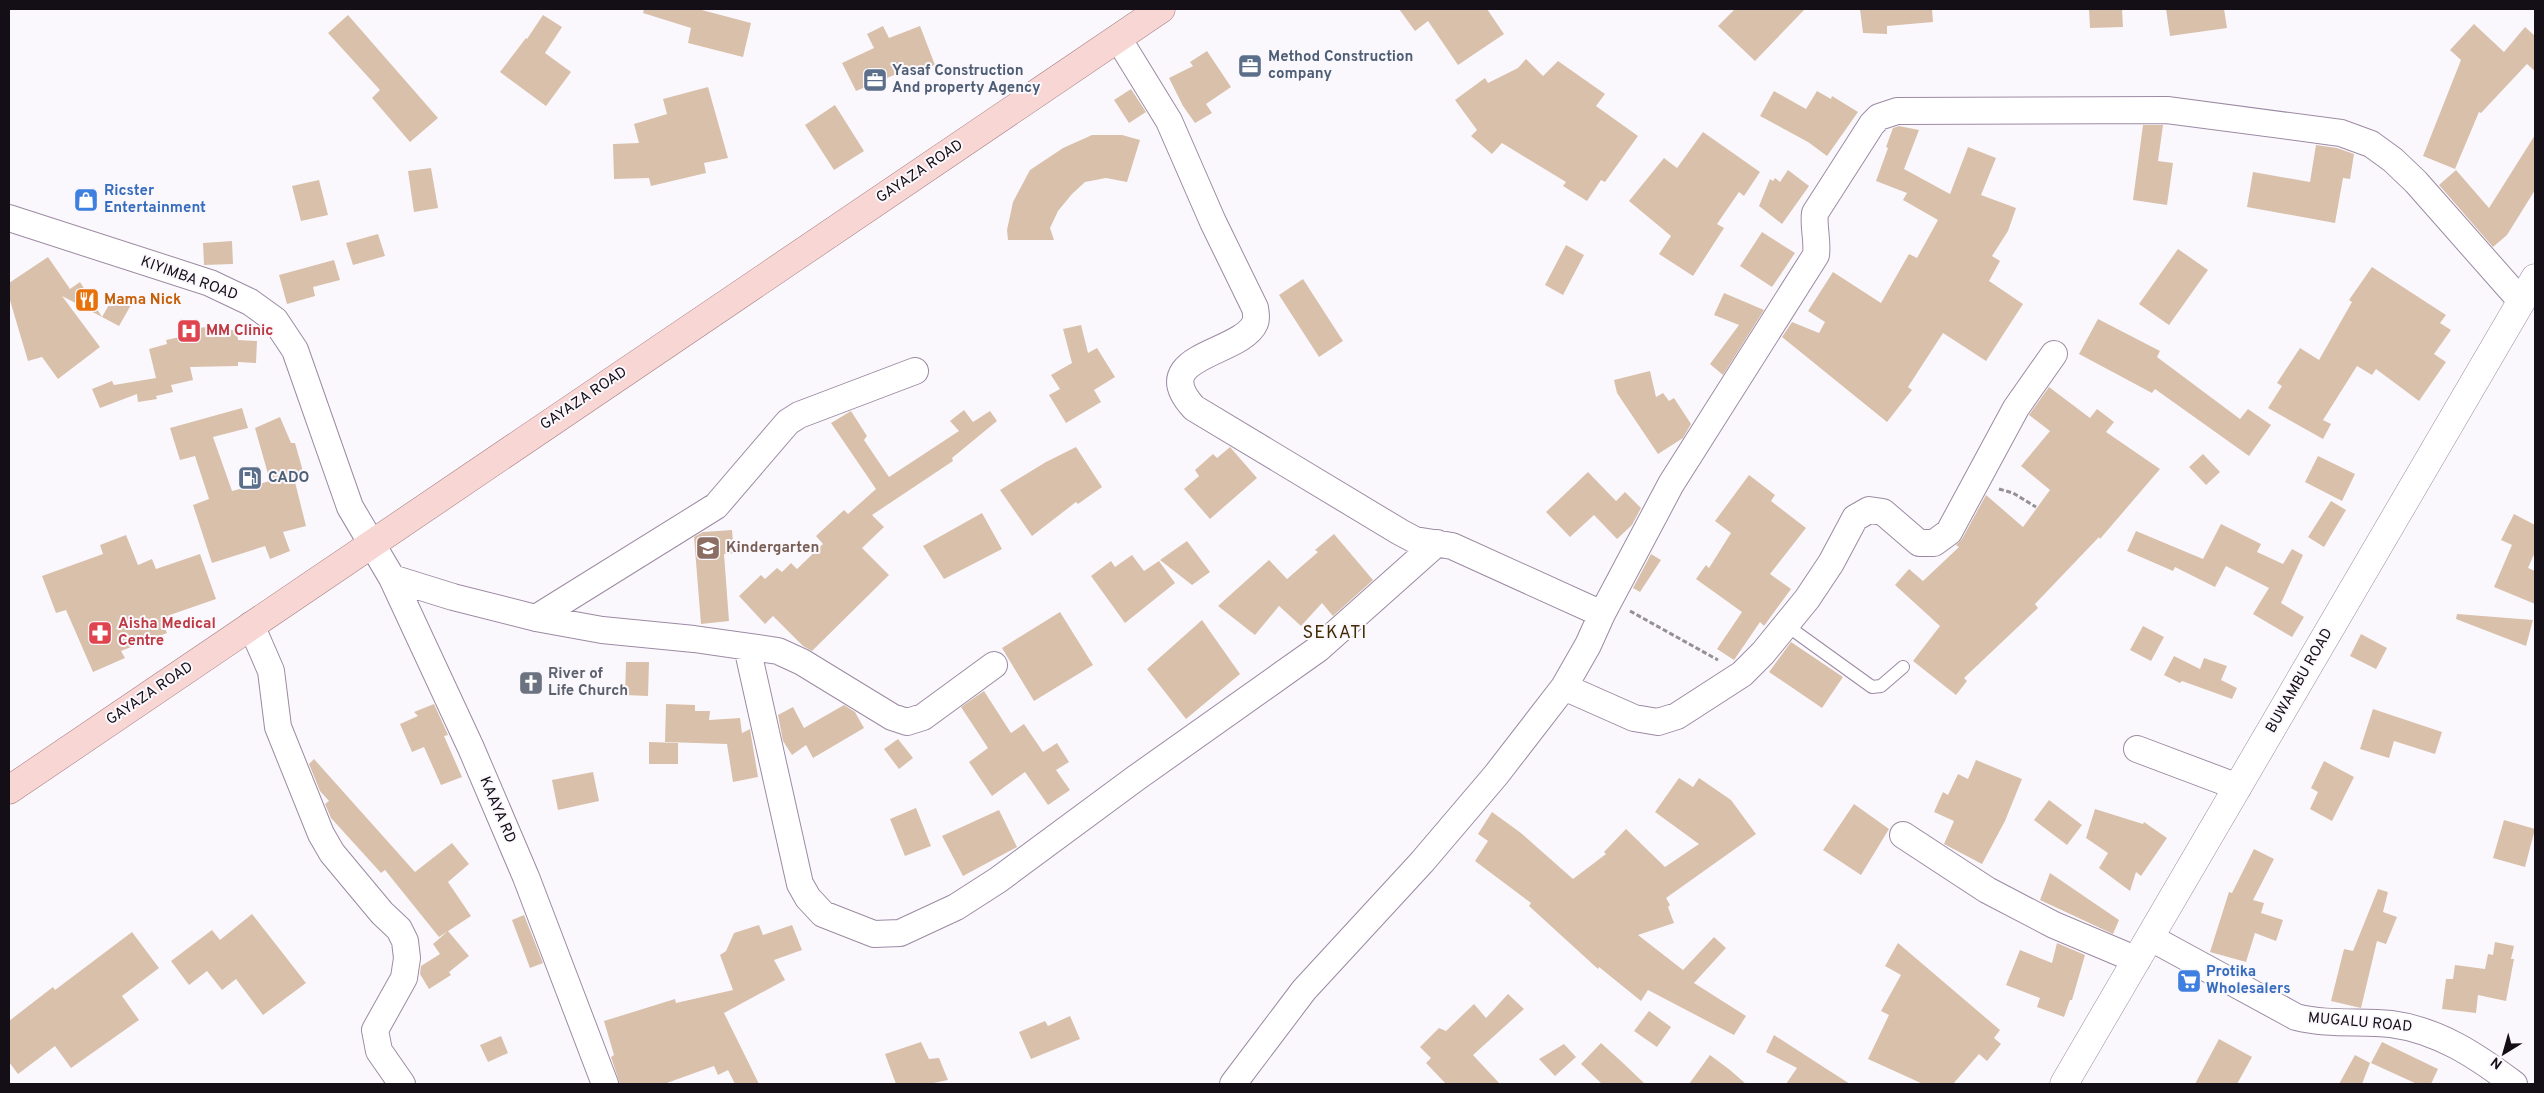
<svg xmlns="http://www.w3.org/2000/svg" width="2544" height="1093" viewBox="0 0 2544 1093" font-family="Overpass,sans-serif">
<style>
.building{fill:#d9c0ab}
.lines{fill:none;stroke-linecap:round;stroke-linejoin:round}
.lane-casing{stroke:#9c8aa3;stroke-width:14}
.street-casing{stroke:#9c8aa3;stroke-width:28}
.secondary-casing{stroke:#9c8aa3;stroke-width:29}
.primary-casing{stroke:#a57e80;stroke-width:29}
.path{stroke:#959097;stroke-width:3;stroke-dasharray:5 2.5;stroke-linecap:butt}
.lane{stroke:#fff;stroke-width:12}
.street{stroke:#fff;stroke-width:26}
.secondary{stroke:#fff;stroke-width:28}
.primary{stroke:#f8d6d4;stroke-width:28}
.labels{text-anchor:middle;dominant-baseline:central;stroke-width:4;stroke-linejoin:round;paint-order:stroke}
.service-label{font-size:15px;font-weight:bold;fill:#4e5e75;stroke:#fbf8fd;text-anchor:start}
.street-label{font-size:15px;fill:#140e17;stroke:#fbf8fd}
.shop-label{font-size:15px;font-weight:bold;fill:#366cbe;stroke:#fbf8fd;text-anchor:start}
.food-label{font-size:15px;font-weight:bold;fill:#c56008;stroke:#fbf8fd;text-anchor:start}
.health-label{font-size:15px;font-weight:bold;fill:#be3a42;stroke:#fbf8fd;text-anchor:start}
.education-label{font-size:15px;font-weight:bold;fill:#785e54;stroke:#fbf8fd;text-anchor:start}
.worship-label{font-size:15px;font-weight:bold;fill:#5b616d;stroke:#fbf8fd;text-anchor:start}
.quarter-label{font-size:18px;letter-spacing:1px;fill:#412b05;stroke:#fbf8fd}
</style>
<rect width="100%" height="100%" fill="#fbf8fd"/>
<path class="building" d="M644 9H698L751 23 743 57 688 43 691 28 643 13Z
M1399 9H1487L1504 34 1458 65 1428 21 1415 31Z
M1735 9H1805L1755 61 1718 26Z
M1860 9H1932L1933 22 1887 26V34L1863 33Z
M2089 9H2122L2123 27 2090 28Z
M2166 9H2224L2227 28 2170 36Z
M348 15 438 118 410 142 372 98 380 90 328 33Z
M543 15 562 27 545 53 571 72 546 106 500 72 526 38 527 39Z
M2474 24 2504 52 2525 27 2535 36V71L2527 64 2481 113 2479 112 2455 169 2423 156 2461 60 2450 50Z
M883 26 889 38 920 26 935 65 915 72 913 67 856 91 842 63 874 48 867 34Z
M1207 51 1231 87 1206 104 1212 113 1195 123 1183 106 1169 78 1193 66 1190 62Z
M1526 59 1543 76 1558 61 1605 94 1596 106 1638 136 1605 182 1601 180 1587 201 1563 186 1566 182 1502 143 1492 154 1471 136 1477 130 1455 100 1485 78 1488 83 1518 68Z
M708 87 728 158 704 163 706 173 651 186 649 178 614 179 613 144 639 143 634 124 667 114 663 99Z
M1131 89 1146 112 1129 123 1114 100Z
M1774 91 1806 109 1817 91 1831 99 1832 96 1858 112 1827 156 1808 142 1760 116Z
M835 105 864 151 834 170 805 125Z
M2143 125H2163L2158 161 2173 163 2167 205 2133 200Z
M1899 126 1919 130 1904 169 1950 194 1968 147 1996 158 1981 195 2016 208 2008 231 1992 256 2000 261 1989 281 2023 304 1986 361 1943 333 1908 387 1912 390 1887 422 1782 337 1792 322 1819 333 1825 322 1808 311 1833 272 1881 303 1909 254 1917 258 1938 220 1903 200 1907 193 1876 181 1888 148 1886 147 1893 128Z
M1703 132 1760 172 1744 196 1739 192 1717 224 1724 228 1693 276 1659 254 1671 236 1629 201 1664 158 1677 168Z
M1092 135H1122L1140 140 1127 182 1106 178 1085 182 1072 194 1058 211 1050 228 1054 240H1008L1007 230 1013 202 1030 170 1063 148Z
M2535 135V190L2507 235 2493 247 2439 185 2456 170 2489 208Z
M2316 145 2337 148 2354 154 2350 179 2343 178 2335 223 2247 207 2253 172 2310 182Z
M431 168 438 208 414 212 408 171Z
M1788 170 1809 186 1782 224 1759 206 1770 179 1773 181 1775 178 1780 182Z
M319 180 328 215 301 221 292 186Z
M1762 232 1795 253 1772 287 1740 266Z
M378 234 385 256 353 265 346 243Z
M232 241 233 264 204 265 203 243Z
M1566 245 1584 255 1563 295 1545 285Z
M2178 249 2208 270 2169 325 2139 304Z
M48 257 70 289 80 282 102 317 62 296 100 347 58 379 42 357 28 361 9 297V283Z
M334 260 340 280 313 287 315 296 287 304 279 275Z
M2372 267 2446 315 2440 323 2451 330 2434 354 2446 362 2419 401 2376 369 2372 375 2357 366 2323 420 2331 424 2323 439 2268 408 2282 386 2277 383 2300 348 2319 360 2352 302 2349 300Z
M1303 279 1343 341 1319 357 1279 295Z
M1724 293 1764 310 1723 375 1710 364 1739 325 1714 315Z
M114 296 131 305 119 326 102 317Z
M2098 319 2160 351 2157 357 2240 419 2248 409 2271 425 2249 456 2155 389 2152 393 2079 354Z
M1081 325 1088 353 1097 348 1115 377 1094 390 1101 402 1066 423 1049 395 1060 389 1051 375 1072 363 1063 329Z
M220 326 221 330H237L238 340 257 341 256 363 238 362V366L190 367 193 380 171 385 173 392 156 396 157 399 138 402 137 394 100 408 92 389 112 381 114 385 156 378 149 349 167 344 166 340 198 333 197 328Z
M1650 371 1656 397 1663 393 1669 401 1674 398 1691 424 1683 438 1658 454 1617 393 1614 380Z
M2049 387 2090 418 2097 409 2114 422 2106 432 2160 469 2100 539 2099 537 2035 604 2038 608 1964 678 1967 681 1956 695 1913 661 1940 626 1895 585 1909 569 1923 581 1959 547 1956 545 1962 539 1986 495 2023 527 2050 490 2021 466 2050 431 2029 415Z
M242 408 248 428 213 437 232 491 270 481 255 428 280 417 291 443H295L304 475 294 478 306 526 283 532 290 551 270 559 265 546 212 563 193 505 209 499 195 456 180 460 170 428Z
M964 410 973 422 990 411 997 421 952 458 953 461 872 515 884 527 862 548 889 575 812 651 803 646 773 616 765 624 739 596 761 575 765 579 777 568 782 572 791 563 797 569 823 544 816 536 844 510 848 514 876 489 831 423 851 411 867 436 864 440 889 477 959 431 950 421Z
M1076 447 1102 487 1078 504 1076 502 1032 536 1000 490 1046 462Z
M1230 447 1257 478 1210 519 1184 489 1199 476 1195 470 1213 454 1217 458Z
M2203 454 2220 472 2206 485 2189 467Z
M2318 456 2355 474 2342 501 2305 482Z
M1588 472 1616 501 1625 492 1641 508 1632 525 1617 539 1594 515 1570 537 1546 512Z
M1749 475 1775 495 1771 501 1806 528 1770 574 1791 589 1764 626 1760 622 1734 660 1717 649 1742 612 1696 579 1706 565 1709 568 1731 533 1715 521Z
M2331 501 2346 510 2324 547 2308 537Z
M982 513 1002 549 944 579 923 546Z
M2514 514 2535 525V552L2528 568 2535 571V604L2494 587 2512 545 2501 540Z
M2221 524 2261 544 2257 552 2283 564 2292 549 2303 555 2281 603 2304 617 2292 637 2253 614 2269 588 2226 566 2215 587 2175 567 2173 571 2127 551 2136 531 2203 559Z
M732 530 734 553 724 554 729 621 701 624 694 537 703 532Z
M1334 534 1373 580 1333 616 1322 603 1301 626 1279 606 1255 635 1218 606 1269 560 1287 579 1318 552 1315 550Z
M126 535 138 565 152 559 156 569 200 554 216 599 167 616 168 618 162 620 167 633 121 651 125 658 93 672 66 610 56 613 42 576 103 554 100 545Z
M1187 541 1210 572 1192 585 1160 560Z
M1651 554 1661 560 1640 592 1633 588Z
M1132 555 1144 571 1159 561 1175 583 1125 623 1091 576 1111 561 1115 567Z
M1060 612 1093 665 1034 701 1002 648Z
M2457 614 2533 620 2526 646 2456 619Z
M1202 620 1240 674 1186 719 1147 669Z
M2143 626 2164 637 2151 661 2130 650Z
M2361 634 2387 648 2376 669 2350 656Z
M1791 642 1843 677 1822 708 1769 672Z
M2174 656 2200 669 2204 658 2227 666 2221 680 2237 688 2232 699 2182 681 2180 683 2164 675Z
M626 662H649L648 696 625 695Z
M984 691 1011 733 1024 724 1043 752 1057 743 1069 762 1056 770 1070 790 1048 805 1025 772 992 796 969 762 988 748 961 707Z
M434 704 448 735 444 736 462 777 441 785 424 747 412 752 400 724 418 716 414 712Z
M666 704 695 705V711H710L709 720 740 718 742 733 750 729 758 777 733 782 727 744 665 742Z
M844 705 855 712 864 728 813 758 806 745 792 755 783 741 778 715 793 707 804 728Z
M2373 709 2442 732 2435 754 2394 741 2389 758 2360 749Z
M898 739 913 758 899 769 884 749Z
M649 742 678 743V764H649Z
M314 759 415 872 452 843 469 864 448 882 471 916 439 937 385 870 381 873 331 818 325 804 329 801 320 791 309 764Z
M1976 760 2022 779 2005 821 1982 864 1944 844 1954 821 1934 812 1943 792 1948 795 1958 774 1968 779Z
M2324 761 2354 777 2332 821 2310 809 2318 792 2311 788Z
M593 772 599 801 558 810 552 780Z
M1679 778 1693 787 1699 778 1731 800 1756 834 1666 898 1670 905 1668 907 1674 923 1638 935 1683 970 1714 937 1726 948 1694 983 1746 1016 1734 1035 1648 990 1641 1001 1599 967 1598 969 1529 906 1531 903 1475 861 1488 841 1478 834 1492 812 1521 833 1573 879 1606 854 1604 852 1626 829 1665 867 1699 844 1655 812Z
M2049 800 2082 825 2067 845 2034 820Z
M1854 804 1889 829 1861 875 1823 850Z
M916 808 931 846 905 856 890 819Z
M2095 809 2143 824 2144 822 2167 838 2141 876 2136 872 2130 891 2099 868 2108 853 2086 838Z
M999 810 1017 847 963 876 942 836Z
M2504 820 2535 829 2525 867 2493 858Z
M2254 849 2274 859 2253 900 2264 903 2261 913 2283 920 2276 941 2255 933 2246 962 2210 952 2229 892 2232 893Z
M2050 873 2119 920 2113 934 2040 900Z
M2378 889 2388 892 2383 912 2397 917 2386 944 2377 941 2361 1008 2331 1001 2344 949 2353 951Z
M252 914 306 983 263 1015 236 979 222 990 207 971 189 985 171 961 212 930 220 940Z
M524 915 543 963 530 968 512 920Z
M759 925 763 935 792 925 802 950 774 960 785 980 724 1013 759 1084H735L728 1070 718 1075 714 1066 664 1084H620L611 1057 614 1055 604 1021 675 999 676 1003 733 990 720 955 726 951 734 933Z
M448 931 469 956 449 972 451 975 429 989 420 974 421 966 440 954 433 944Z
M132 932 159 968 122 996 139 1020 71 1068 55 1046 18 1074 9 1062V1021L53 987 55 990Z
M2495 942 2514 946 2511 959H2514L2506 1001 2478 995 2476 1013 2442 1009 2446 979H2453L2455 965 2485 969 2488 954 2493 955Z
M1898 943 2000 1030 1994 1038 2001 1044 1987 1061 1979 1054 1953 1084H1923L1868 1059 1889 1015 1881 1011 1901 975 1885 966Z
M2057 943 2085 955 2072 1000H2070L2064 1017 2037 1007 2040 998 2006 985 2020 950 2052 963Z
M1508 994 1524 1009 1473 1055 1500 1084H1446L1426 1063 1431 1058 1420 1047 1439 1028 1446 1031 1474 1004 1486 1018Z
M1649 1011 1671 1027 1657 1047 1634 1031Z
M1070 1016 1080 1039 1031 1059 1019 1032 1045 1021 1048 1026Z
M1774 1035 1825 1068 1850 1084H1786L1797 1068 1766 1052Z
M501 1036 508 1053 488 1062 480 1045Z
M2219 1039 2252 1057 2237 1084H2195Z
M921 1042 929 1059 939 1058 948 1080 929 1084H896L885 1054Z
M2382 1042 2438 1069 2431 1084H2417L2371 1063Z
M1601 1043 1623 1063 1645 1084H1602L1581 1064Z
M1564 1044 1576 1057 1555 1076 1539 1059Z
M1710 1055 1730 1070 1746 1084H1689Z
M2355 1055 2370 1063 2362 1084H2339Z"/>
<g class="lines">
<defs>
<path id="lane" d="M1786 625 1872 687 1881 686 1903 667"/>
<path id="street" d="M1118 38 1169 121 1213 222 1255 308C1256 313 1257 318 1255 323 1241 355 1145 355 1194 408L1400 532 1415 540 1452 546 1602 614
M9 218 210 283 250 302 275 320 295 350 350 507 392 578 471 748 526 877 605 1084
M392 578 453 597 536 618 602 630 694 639 778 651 802 662 892 717 907 722 923 717 994 665
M536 618 716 506 788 422 799 415 915 371
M251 625 271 671 278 727 321 834 332 853 382 913 399 929 405 941 407 958 404 978 375 1030 379 1051 402 1084
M747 647 800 884 808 898 823 914 874 934 900 933 956 907 998 880 1136 778 1318 649 1437 543
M1564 687 1634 718 1658 722 1677 716 1742 674 1763 653 1807 599 1831 563 1855 518 1869 510 1883 512 1919 543H1934L1949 532 2016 408 2054 354
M2137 749 2238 787
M1903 835 1987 890 2054 925 2137 960
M2151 938 2296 1017C2327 1025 2359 1021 2391 1024 2438 1030 2477 1056 2514 1084
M1233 1084 1304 990 1422 862 1496 775 1564 687 1588 645 1602 614 1671 484 1816 255C1818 240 1813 227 1815 213L1872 124 1879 117 1897 111 2167 110 2341 133 2371 144 2393 160 2416 182 2521 301"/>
<path id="secondary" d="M2064 1084 2535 278"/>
<path id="primary" d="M9 790 1161 9"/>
</defs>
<use href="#lane" class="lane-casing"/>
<use href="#street" class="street-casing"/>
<use href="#secondary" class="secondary-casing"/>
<use href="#primary" class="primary-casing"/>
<path class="path" d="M1999 489 2013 493 2036 507
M1630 611 1718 660"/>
<use href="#lane" class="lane"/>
<use href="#street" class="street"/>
<use href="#secondary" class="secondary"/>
<use href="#primary" class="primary"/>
</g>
<defs>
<symbol id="office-square" viewBox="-11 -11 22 22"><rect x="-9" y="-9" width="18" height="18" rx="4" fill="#5c6f8a" stroke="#fbf8fd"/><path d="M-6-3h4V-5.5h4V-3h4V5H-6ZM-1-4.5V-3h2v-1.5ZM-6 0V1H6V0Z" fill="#fff"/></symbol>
<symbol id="shop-square" viewBox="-11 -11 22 22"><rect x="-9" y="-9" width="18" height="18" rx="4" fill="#3f7fe0" stroke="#fbf8fd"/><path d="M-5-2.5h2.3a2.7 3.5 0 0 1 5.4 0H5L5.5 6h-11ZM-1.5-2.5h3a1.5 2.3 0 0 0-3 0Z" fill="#fff"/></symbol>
<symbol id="restaurant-square" viewBox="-11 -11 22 22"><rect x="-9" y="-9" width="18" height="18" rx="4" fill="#e8710a" stroke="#fbf8fd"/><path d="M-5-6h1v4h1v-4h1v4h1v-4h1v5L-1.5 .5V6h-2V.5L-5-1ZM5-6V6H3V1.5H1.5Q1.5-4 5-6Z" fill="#fff"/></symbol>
<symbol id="hospital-square" viewBox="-11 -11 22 22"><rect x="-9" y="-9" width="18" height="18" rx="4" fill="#e0444e" stroke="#fbf8fd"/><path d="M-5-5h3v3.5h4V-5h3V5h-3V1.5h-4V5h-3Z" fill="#fff"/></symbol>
<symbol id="fuel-square" viewBox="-11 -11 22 22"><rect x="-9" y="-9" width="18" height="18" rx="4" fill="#5c6f8a" stroke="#fbf8fd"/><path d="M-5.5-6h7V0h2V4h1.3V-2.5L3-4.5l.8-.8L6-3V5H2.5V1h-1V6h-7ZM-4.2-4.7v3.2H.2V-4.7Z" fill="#fff"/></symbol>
<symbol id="school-square" viewBox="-11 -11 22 22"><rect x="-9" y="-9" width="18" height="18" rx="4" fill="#8d6e63" stroke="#fbf8fd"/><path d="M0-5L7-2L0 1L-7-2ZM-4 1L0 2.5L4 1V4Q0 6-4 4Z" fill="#fff"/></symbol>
<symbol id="pharmacy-square" viewBox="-11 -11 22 22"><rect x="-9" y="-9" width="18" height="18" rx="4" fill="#e0444e" stroke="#fbf8fd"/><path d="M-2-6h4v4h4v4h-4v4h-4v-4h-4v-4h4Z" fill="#fff"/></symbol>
<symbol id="church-square" viewBox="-11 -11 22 22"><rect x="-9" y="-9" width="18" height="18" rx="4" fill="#6b7280" stroke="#fbf8fd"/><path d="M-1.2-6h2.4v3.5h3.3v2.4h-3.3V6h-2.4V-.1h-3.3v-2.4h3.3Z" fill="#fff"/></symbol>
<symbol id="supermarket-square" viewBox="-11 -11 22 22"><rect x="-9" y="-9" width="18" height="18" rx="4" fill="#3f7fe0" stroke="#fbf8fd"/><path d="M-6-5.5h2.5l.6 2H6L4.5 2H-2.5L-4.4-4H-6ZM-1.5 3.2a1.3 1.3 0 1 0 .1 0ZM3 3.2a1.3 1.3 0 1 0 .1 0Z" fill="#fff"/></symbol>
</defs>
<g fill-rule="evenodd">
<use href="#office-square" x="1236" y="52" width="28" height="28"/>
<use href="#office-square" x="861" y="66" width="28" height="28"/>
<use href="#shop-square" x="72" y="186" width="28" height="28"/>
<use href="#restaurant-square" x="73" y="286" width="28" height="28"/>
<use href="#hospital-square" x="175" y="317" width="28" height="28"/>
<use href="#fuel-square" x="236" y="464" width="28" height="28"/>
<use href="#school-square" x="694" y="534" width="28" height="28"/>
<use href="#pharmacy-square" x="86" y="619" width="28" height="28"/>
<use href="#church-square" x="517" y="669" width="28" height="28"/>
<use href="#supermarket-square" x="2175" y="967" width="28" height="28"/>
</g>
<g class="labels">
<g class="service-label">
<text x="1268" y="57">Method Construction<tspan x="1268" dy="17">company</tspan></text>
<text x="892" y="71">Yasaf Construction<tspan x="892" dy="17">And property Agency</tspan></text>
<text x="268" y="478">CADO</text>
</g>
<g class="street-label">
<text transform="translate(920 172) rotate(-34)">GAYAZA ROAD</text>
<text transform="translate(189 279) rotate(20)">KIYIMBA ROAD</text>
<text transform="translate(584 399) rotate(-34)">GAYAZA ROAD</text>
<text transform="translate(2300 681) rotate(-60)">BUWAMBU ROAD</text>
<text transform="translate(150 694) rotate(-34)">GAYAZA ROAD</text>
<text transform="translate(497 810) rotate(67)">KAAYA RD</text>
<text transform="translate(2360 1023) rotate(5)">MUGALU ROAD</text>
</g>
<g class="shop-label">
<text x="104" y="191">Ricster<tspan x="104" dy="17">Entertainment</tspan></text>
<text x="2206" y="972">Protika<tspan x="2206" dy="17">Wholesalers</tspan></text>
</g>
<g class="food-label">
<text x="104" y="300">Mama Nick</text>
</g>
<g class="health-label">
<text x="206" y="331">MM Clinic</text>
<text x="118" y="624">Aisha Medical<tspan x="118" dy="17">Centre</tspan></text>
</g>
<g class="education-label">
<text x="726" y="548">Kindergarten</text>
</g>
<g class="worship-label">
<text x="548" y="674">River of<tspan x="548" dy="17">Life Church</tspan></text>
</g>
<g class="quarter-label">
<text x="1335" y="633">SEKATI</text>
</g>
</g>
<rect width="2544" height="1093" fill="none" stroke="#140e17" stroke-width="20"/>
<g transform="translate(2504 1053) rotate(217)" stroke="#fbf8fd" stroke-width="4" paint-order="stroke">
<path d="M0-4L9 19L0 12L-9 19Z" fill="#140e17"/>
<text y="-8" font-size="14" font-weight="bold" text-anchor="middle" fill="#140e17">N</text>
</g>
</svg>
